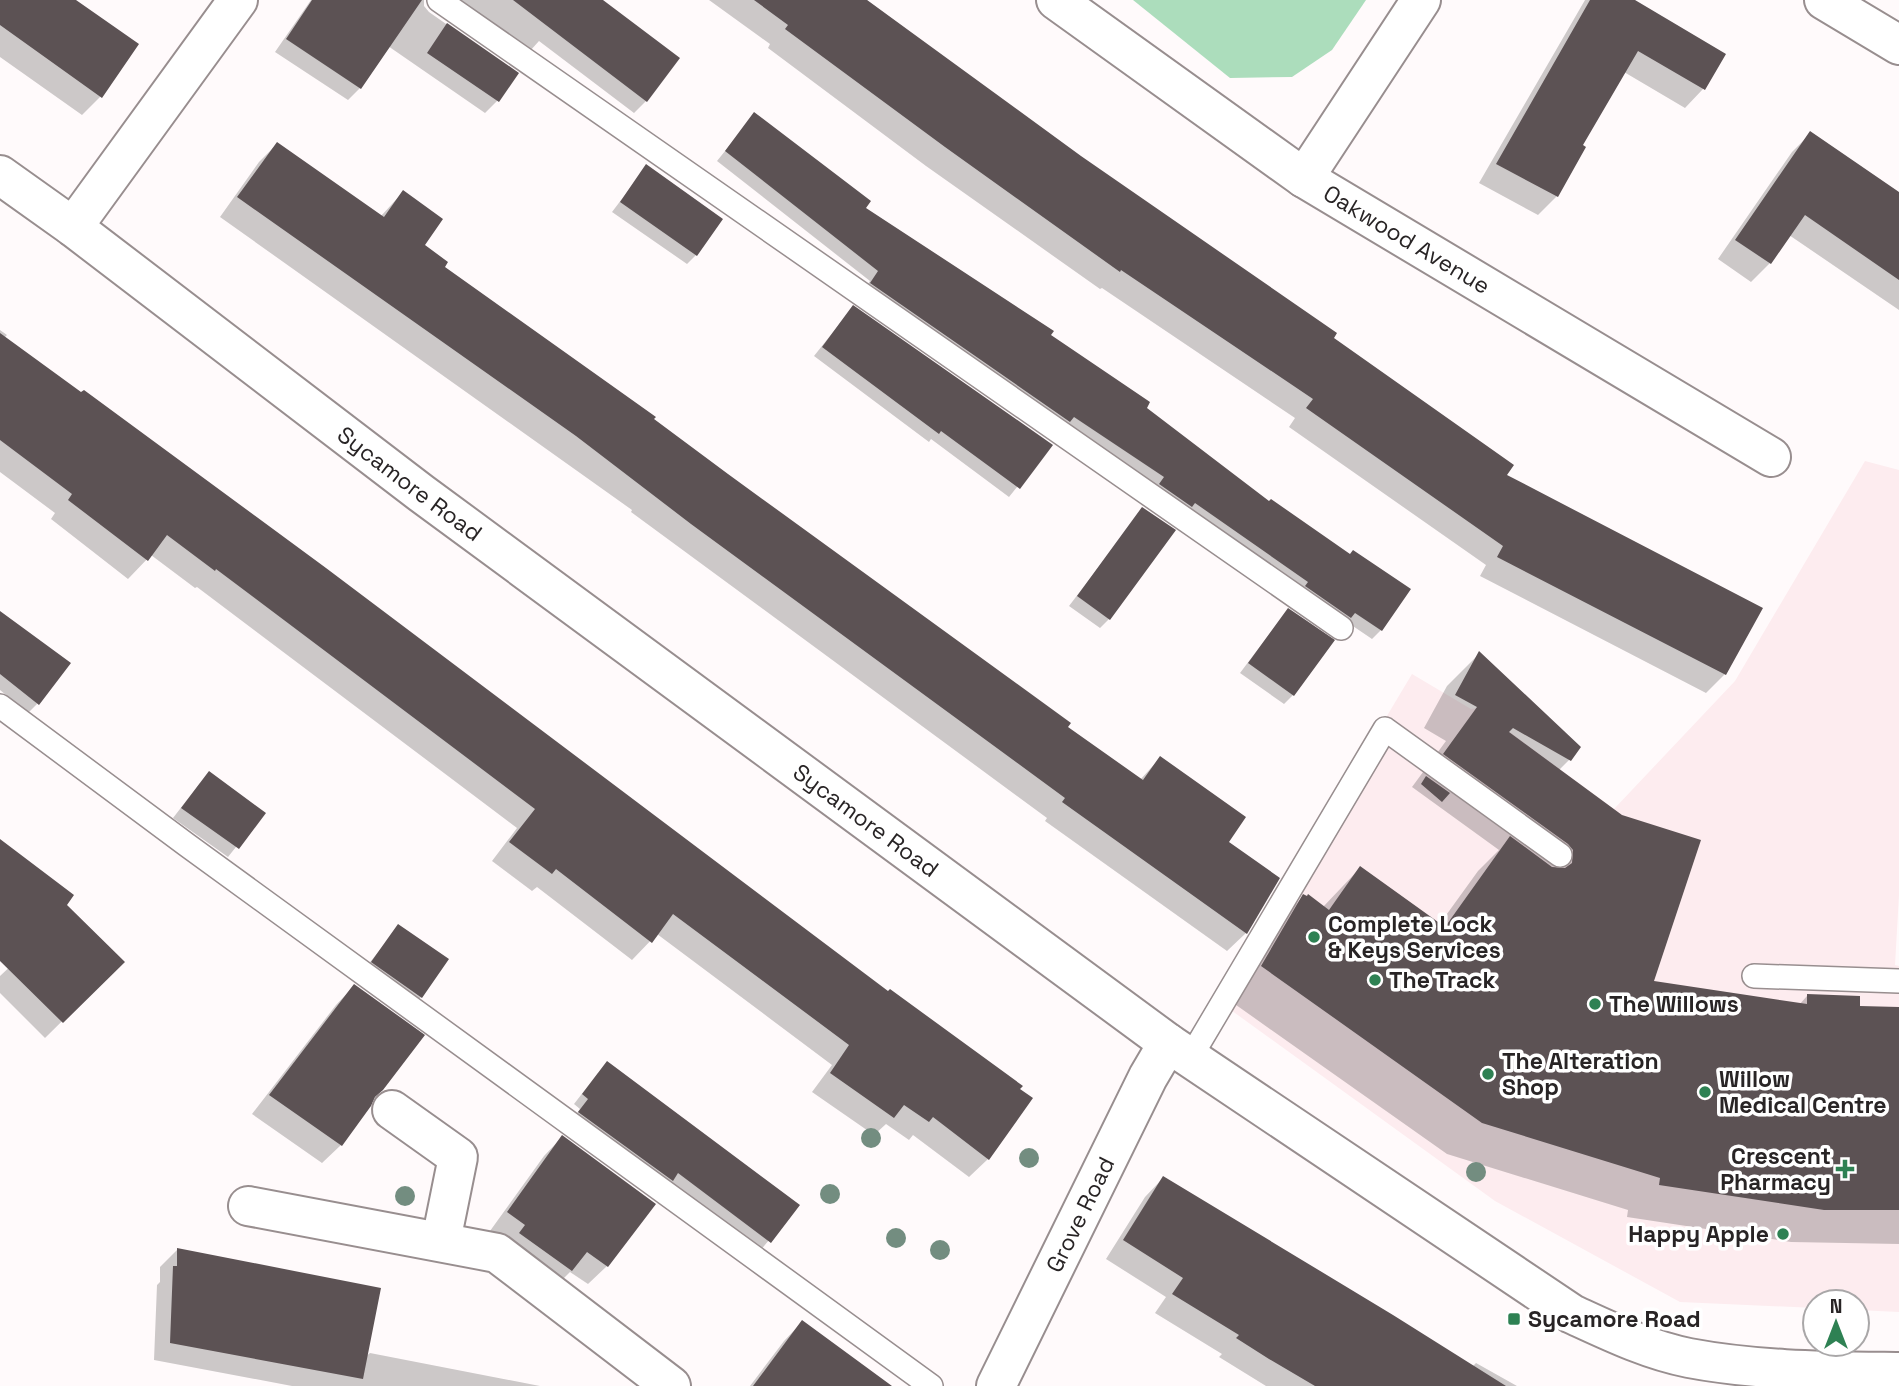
<svg xmlns="http://www.w3.org/2000/svg" width="1899" height="1386" viewBox="0 0 1899 1386" font-family="'Space Grotesk',sans-serif">
<style>
.built{fill:#fdecef}
.green{fill:#acddbc}
.shadow{fill:#0003}
.building{fill:#5c5254}
.lines{fill:none;stroke-linecap:round;stroke-linejoin:round}
.lane-casing{stroke:#988e8f;stroke-width:26}
.street-casing{stroke:#988e8f;stroke-width:42}
.lane{stroke:#fff;stroke-width:23}
.street{stroke:#fff;stroke-width:38}
.tree{fill:#738d80}
.poi-dot{fill:#2e8153;stroke:#fff;stroke-width:2.5}
.labels{text-anchor:middle;dominant-baseline:central;stroke-width:7;stroke-linejoin:round;paint-order:stroke}
.street-label{font-size:23px;fill:#282425;stroke:#fff}
.poi-label{font-size:23px;font-weight:bold;fill:#282425;stroke:#fff;text-anchor:start}
</style>
<rect width="100%" height="100%" fill="#fffafb"/>
<path class="built" d="M1865 461 1899 470V895L1895 965 1899 966V1312L1857 1310V1302H1815V1308L1680 1302 1495 1201 1217 1000 1412 674 1471 709 1477 708 1614 809 1735 681Z"/>
<path class="green" d="M1133 0H1366L1332 50 1292 77 1230 78Z"/>
<path class="shadow" d="M0 0H74L101 96 82 115 0 57Z
M311 0H424V6L429 12 516 73 497 101 485 113 388 46 360 88 348 100 275 52Z
M435 0H601L646 101 634 113 539 41 521 61Z
M709 0H867L1040 129 1331 338 1505 475 1725 674 1706 693 1480 576 1486 565 1289 427 1295 418 1102 288 1100 289 926 166 768 48 770 44Z
M1585 0H1632L1724 54 1703 89 1685 108 1624 72 1580 146 1557 196 1538 215 1479 183Z
M754 115 864 208 1049 336 1269 503 1350 556 1409 590 1381 630 1372 639 862 293 870 281 717 161Z
M1810 134 1899 194V310L1789 235 1770 263 1751 282 1718 259 1792 152Z
M277 144 381 216 403 192 422 245 442 268 652 419 1065 728 1140 780 1160 758 1226 842 1246 933 1227 951 1045 821 1047 818 631 512 632 510 220 217 259 162Z
M646 167 696 255 687 264 612 212Z
M853 307 1051 445 1009 497 931 439 929 442 814 356Z
M0 330 7 335 4 338 988 1159 969 1177 913 1135 909 1140 886 1124 874 1135 812 1092 832 1065 657 934 632 960 537 887 532 891 492 861 517 828 197 587 195 588 151 555 128 579 51 519 55 513 0 472Z
M1143 509 1173 530 1109 619 1100 628 1069 606Z
M0 613 37 704 28 713 0 690Z
M1280 620 1293 695 1284 704 1240 673Z
M1479 654 1570 759 1558 771 1651 982 1799 1005 1807 996 1858 1008 1899 1009V1244L1791 1242 1627 1217 1628 1210 1447 1154 1229 1000 1271 929 1304 896 1323 907 1360 868 1439 925 1478 871 1499 850 1412 787 1446 741 1424 728 1447 686Z
M200 783 263 813 228 857 173 818Z
M0 845 122 962 45 1038 0 993V976L16 961 0 948Z
M399 926 447 960 421 997 412 1006 363 971Z
M354 986 372 1099 341 1145 322 1163 252 1114 336 1005Z
M598 1073 798 1205 760 1251 571 1122 580 1109 574 1104Z
M562 1137 607 1266 588 1284 570 1272 553 1289 508 1244 490 1231 544 1156Z
M1163 1178 1472 1367 1476 1363 1517 1386H1266L1219 1357 1222 1354 1155 1313 1166 1297 1106 1259 1145 1197Z
M177 1250 365 1357 370 1353 540 1386H292L154 1360 157 1285 160 1282V1267Z
M802 1322 889 1386H750L784 1341Z"/>
<path class="building" d="M0 0H76L139 44 102 98 0 25Z
M312 0H422L361 89 286 39Z
M513 0H603L680 58 647 102Z
M754 0H867L1081 156 1337 333 1334 338 1514 465 1507 475 1763 608 1726 675 1497 557 1503 546 1306 408 1313 399 1121 270 1120 272 945 147 785 29 788 25Z
M1590 0H1635L1726 54 1705 90 1638 51 1583 145 1586 147 1558 197 1496 164Z
M447 23 519 73 499 102 427 53Z
M754 112 871 201 866 208 1054 331 1051 335 1150 402 1147 408 1269 501 1271 499 1350 554 1353 550 1411 589 1382 631 1355 613 1351 618 1305 586 1308 582 1195 503 1192 507 1159 484 1164 477 1074 417 1070 422 870 283 878 271 725 151Z
M1810 131 1899 192V280L1805 215 1771 264 1735 240Z
M277 142 384 217 403 190 443 219 425 245 448 262 445 267 656 417 654 419 728 474 1071 723 1068 727 1143 780 1160 756 1246 817 1229 842 1280 878 1247 934 1062 802 1065 798 691 524 576 436 237 197Z
M646 164 723 219 697 256 620 202Z
M853 305 1053 445 1020 489 941 431 939 434 822 347Z
M0 333 81 392 84 390 326 568 888 991 890 989 1023 1086 1020 1089 1033 1098 989 1160 933 1117 929 1122 904 1105 894 1118 830 1073 849 1045 673 914 652 943 556 869 552 874 509 842 535 809 216 569 215 571 167 535 148 561 68 500 72 494 0 440Z
M1142 507 1176 530 1110 620 1077 596Z
M1288 608 1335 640 1294 696 1248 663Z
M0 611 71 663 39 705 0 674Z
M1479 651 1581 747 1571 761 1513 728 1509 732 1622 815 1701 840 1654 981 1807 1004V994L1860 996V1006L1899 1007V1210H1824L1659 1185 1660 1178 1482 1123 1261 966 1303 894 1307 896 1308 894 1329 910 1360 866 1445 927 1510 836 1552 867 1565 868 1572 863 1573 850 1568 844 1443 754 1477 707 1455 695Z
M209 771 266 813 239 849 181 808Z
M1426 776 1450 793 1442 802 1421 784Z
M0 839 74 895 67 905 125 962 63 1023 0 961Z
M398 924 449 959 422 998 371 962Z
M354 984 425 1035 383 1090 375 1097 371 1106 342 1146 269 1095Z
M607 1061 800 1205 771 1243 678 1173 673 1181 578 1112 588 1099 582 1094Z
M562 1135 656 1204 608 1267 587 1252 572 1271 519 1233 525 1225 507 1212Z
M1163 1176 1393 1315 1506 1386H1315L1269 1359 1236 1338 1239 1335 1172 1294 1183 1278 1123 1240Z
M177 1248 381 1288 363 1379 170 1343 173 1266H177Z
M802 1320 892 1386H753Z"/>
<g class="lines">
<defs>
<path id="lane" d="M439 0 1341 628
M0 706 187 845 931 1386
M1754 976 1899 981
M1190 1058 1385 729 1560 855"/>
<g id="street">
<path id="s1" d="M1056 0 1304 178 1771 457"/>
<path d="M1824 0 1899 45"/>
<path id="s2" d="M0 175 73 227 421 493 1168 1043 1572 1314C1609 1331 1648 1350 1689 1358 1758 1371 1828 1371 1899 1372"/>
<path d="M1304 178 1421 0"/>
<path d="M73 227 238 0"/>
<path d="M392 1110 458 1157 441 1241"/>
<path d="M248 1206 497 1253 671 1386"/>
<path id="s3" d="M996 1386 1148 1077 1168 1043"/>
</g>
</defs>
<use href="#lane" class="lane-casing"/>
<use href="#street" class="street-casing"/>
<use href="#lane" class="lane"/>
<use href="#street" class="street"/>
</g>
<g class="tree">
<circle cx="871" cy="1138" r="10"/>
<circle cx="1029" cy="1158" r="10"/>
<circle cx="1476" cy="1172" r="10"/>
<circle cx="830" cy="1194" r="10"/>
<circle cx="405" cy="1196" r="10"/>
<circle cx="896" cy="1238" r="10"/>
<circle cx="940" cy="1250" r="10"/>
</g>
<g class="poi-dot">
<circle cx="1314" cy="937" r="7"/>
<circle cx="1375" cy="980" r="7"/>
<circle cx="1595" cy="1004" r="7"/>
<circle cx="1488" cy="1074" r="7"/>
<circle cx="1705" cy="1092" r="7"/>
<path d="M1841.5 1158.5h7v7h7v7h-7v7h-7v-7h-7v-7h7z"/>
<circle cx="1783" cy="1234" r="7"/>
<rect x="1507" y="1312" width="14" height="14" rx="3.5"/>
</g>
<g class="labels">
<g class="street-label">
<text stroke="none"><textPath href="#s1" startOffset="425">Oakwood Avenue</textPath></text>
<text stroke="none"><textPath href="#s2" startOffset="513">Sycamore Road</textPath></text>
<text stroke="none"><textPath href="#s2" startOffset="1080">Sycamore Road</textPath></text>
<text stroke="none"><textPath href="#s3" startOffset="191">Grove Road</textPath></text>
</g>
<g class="poi-label">
<text x="1328" y="924">Complete Lock<tspan x="1328" dy="26">&amp; Keys Services</tspan></text>
<text x="1389" y="980">The Track</text>
<text x="1609" y="1004">The Willows</text>
<text x="1502" y="1061">The Alteration<tspan x="1502" dy="26">Shop</tspan></text>
<text x="1719" y="1079">Willow<tspan x="1719" dy="26">Medical Centre</tspan></text>
<text x="1831" y="1156" text-anchor="end">Crescent<tspan x="1831" dy="26">Pharmacy</tspan></text>
<text x="1769" y="1234" text-anchor="end">Happy Apple</text>
<text x="1528" y="1319">Sycamore Road</text>
</g>
</g>
<g transform="translate(1836 1323)"><circle r="33" fill="#ffffff" stroke="#a9a7a8" stroke-width="2"/>
<path d="M0-5L12 26L0 18L-12 26Z" fill="#2e8153"/>
<text y="-10" font-size="19" font-weight="bold" text-anchor="middle" fill="#282425">N</text>
</g>
</svg>
